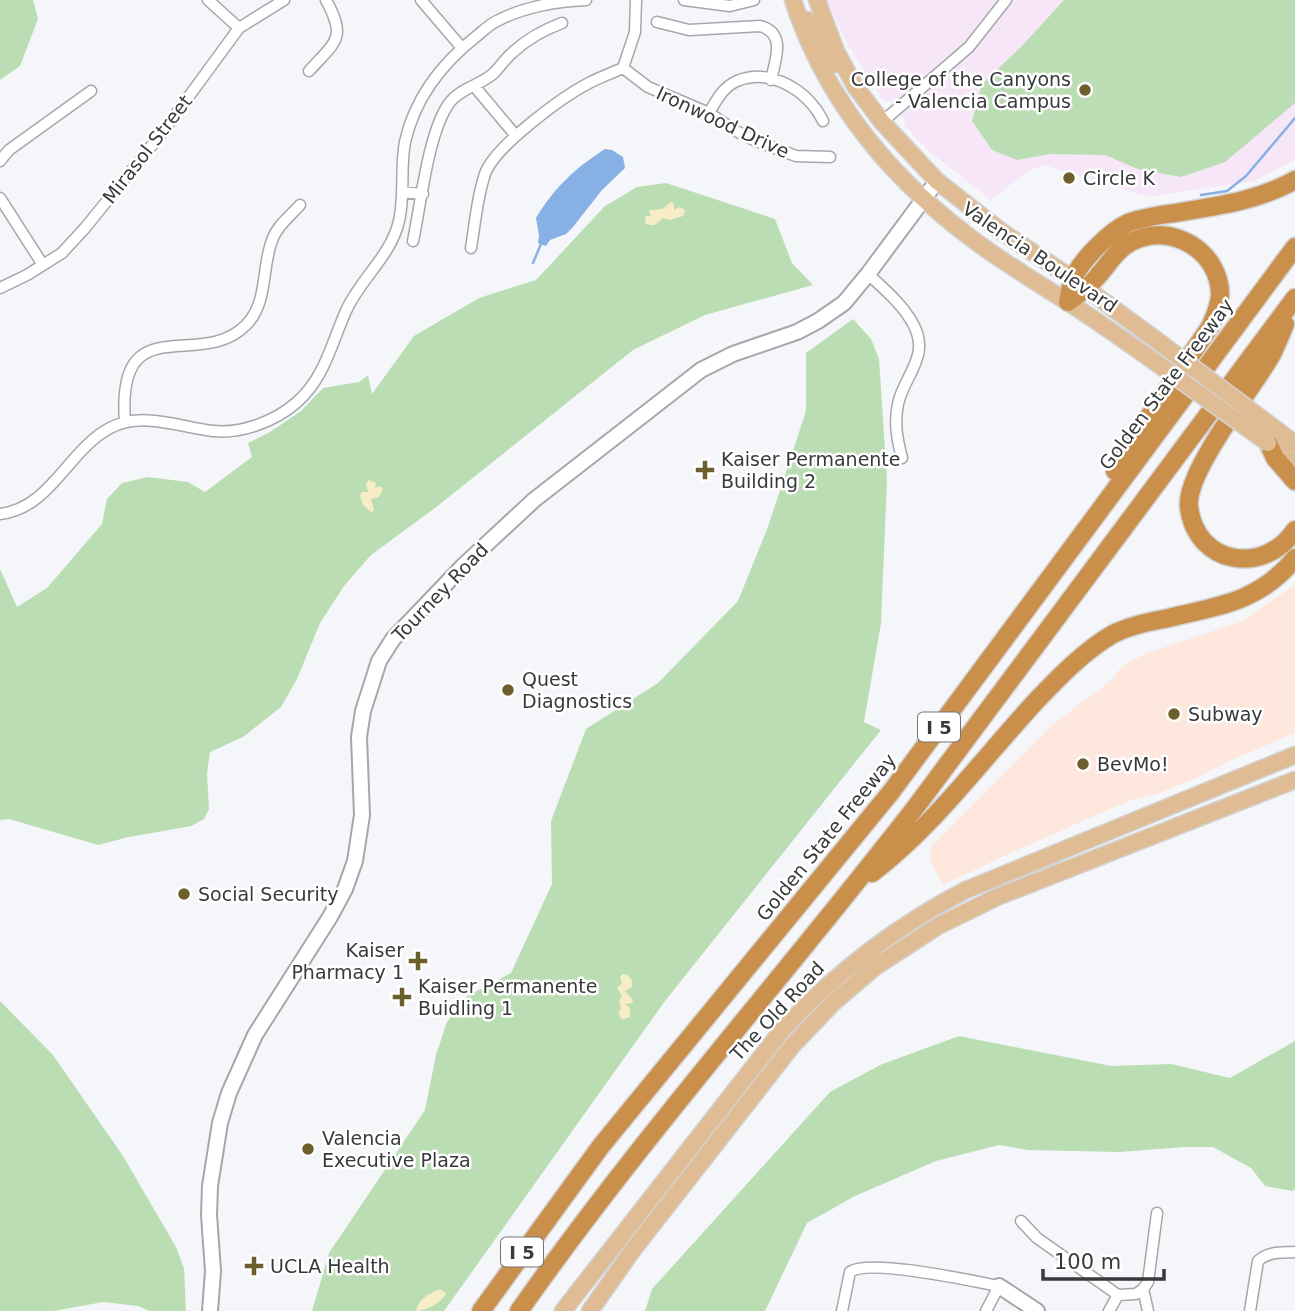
<svg xmlns="http://www.w3.org/2000/svg" width="1295" height="1311" viewBox="0 0 1295 1311" font-family="'DejaVu Sans',sans-serif">
<style>
.commercial{fill:#fee7dc}
.education{fill:#f7e6f7}
.green{fill:#bbddb3}
.sand{fill:#f6edc7}
.water{fill:#87b0e4}
.lines{fill:none;stroke-linecap:round;stroke-linejoin:round}
.stream{stroke:#87b0e4;stroke-width:2.5}
.street-casing{stroke:#a5a7aa;stroke-width:13}
.secondary-casing{stroke:#a5a7aa;stroke-width:18}
.primary-casing{stroke:#d3d3d4;stroke-width:19}
.highway-casing{stroke:#d3d3d4;stroke-width:21}
.street{stroke:#fff;stroke-width:10}
.secondary{stroke:#fff;stroke-width:14}
.primary{stroke:#dfbc93;stroke-width:16}
.highway{stroke:#ca8f4b;stroke-width:18}
.primary-bridge-casing{stroke:#d3d3d4;stroke-width:19;stroke-linecap:butt}
.primary-bridge{stroke:#dfbc93;stroke-width:16}
.poi-dot{fill:#6c5f2c;stroke:#fff;stroke-width:2.5}
.labels{text-anchor:middle;dominant-baseline:central;stroke-width:5;stroke-linejoin:round;paint-order:stroke}
.shield{fill:#fff;stroke:#747476;stroke-width:2}
.shield-label{font-size:18px;font-weight:bold;fill:#38393b}
.poi-label{font-size:19px;fill:#38393b;stroke:#fff;text-anchor:start}
.street-label{font-size:19px;fill:#38393b;stroke:#fff}
</style>
<rect width="100%" height="100%" fill="#f4f6fa"/>
<path class="commercial" d="M1295 585V733L1229 761 1195 779 1154 795 1131 800 1006 855 943 885 931 863V846L1053 724 1113 679 1121 667 1144 654 1240 622Z"/>
<path class="education" d="M827 0H1295V160L1253 181 1148 197 1045 165 1028 171 991 200 929 151 907 128 904 124 905 119 891 102 883 100 846 41Z"/>
<path class="green" d="M0 0H33L38 19 20 66 0 80Z
M1064 0H1295V103L1225 162 1181 177 1138 169 1105 155 1050 154 1017 160 992 150 972 121 982 84 1021 47Z
M666 183 775 219 792 263 813 285 705 315 633 350 435 508 371 555 344 586 320 623 297 679 281 707 243 737 210 752 207 773 209 809 204 819 191 826 129 837 98 845 9 819 0 820V569L17 607 47 588 102 524 107 499 122 483 148 477 188 482 205 492 252 457 248 443 270 432 301 411 323 388 359 382 368 375 372 394 414 336 479 298 536 280 605 206 637 187Z
M853 319 871 339 879 359 887 480 881 623 864 722 881 730 665 1001 444 1311H312L329 1253 425 1110 436 1055 447 1022 467 996 511 973 552 884 551 821 586 729 658 683 738 601 768 527 806 411V353Z
M0 1001 53 1055 123 1156 176 1247 184 1268 186 1311H149L138 1306 103 1302 54 1311H0Z
M959 1036 1111 1066 1171 1064 1230 1078 1295 1041V1189L1293 1191 1265 1186 1251 1168 1213 1147H1184L1120 1152 1028 1150 999 1145 936 1161 855 1196 807 1223 765 1311H645L652 1289 830 1092 880 1065Z"/>
<path class="sand" d="M671 202 674 203V210L679 207 685 210 683 216 670 220 663 218C657 224 653 228 645 223L646 216H651L649 210 662 209Z
M369 480 376 483 375 488 380 486 383 489 379 497 371 499 374 509 372 513 363 505 360 496 362 492H368L366 483Z
M622 974 628 975 632 981V987L625 991 633 1000 632 1003 625 1004 630 1008V1017L622 1020 618 1013 621 1009 619 1000 622 996 617 988 622 983 620 978Z
M440 1289 446 1293C443 1302 426 1311 416 1311 419 1298 429 1294 440 1289Z"/>
<path class="water" d="M605 149 612 150 623 157 625 168 602 190 573 227 566 234 550 240 546 246 538 243 539 235 536 218C555 187 574 169 605 149Z"/>
<g class="lines">
<path class="stream" d="M1201 195 1227 191 1246 176 1295 118
M533 263 541 244"/>
<defs>
<path id="street" d="M208 0 239 28
M421 0 462 48
M684 0 730 6 754 0
M657 22 689 30 760 26C787 33 775 61 771 80
M623 68 648 87 709 113 734 130 756 141 796 156 830 157
M623 68 635 32 636 0
M309 71C336 41 347 39 326 0
M475 87 516 136
M709 113C716 101 723 87 737 81 771 67 808 91 823 121
M882 122 969 47 1006 0
M0 161 9 150 91 91
M402 192 423 194
M0 198 43 265
M413 241C421 204 428 131 450 102 461 88 481 85 494 73 500 67 505 59 512 53 527 39 543 30 562 23
M471 248C475 224 477 197 485 174 494 147 562 97 589 83 600 77 612 73 623 68
M868 274C884 289 901 303 912 322 932 356 904 375 898 404 894 423 897 439 902 458
M0 288 27 275 62 253 85 228 162 133 239 28 284 0
M125 422C116 305 200 372 246 325 269 302 261 265 273 238 278 225 291 215 300 205
M0 514C51 508 68 450 110 428 142 411 180 427 213 431 242 434 275 421 296 403 325 378 331 344 346 311 360 279 391 256 399 221 405 195 400 167 405 142 415 97 442 63 478 35 484 30 491 23 499 20 524 7 558 1 586 0
M1021 1221 1037 1238 1118 1295
M1143 1289 1148 1282 1157 1213
M842 1311 850 1272C868 1258 973 1281 999 1286L986 1311
M1109 1311 1118 1295 1136 1294 1143 1289 1148 1311
M1250 1311 1258 1261C1268 1251 1282 1253 1295 1252"/>
<path id="secondary" d="M999 1286 1037 1311
M210 1311 213 1271 209 1215 210 1186 220 1123 229 1093 255 1035 330 917 345 889 355 861 362 815 359 737 363 711 379 661 393 639 463 566 534 500 701 370 733 354 797 332 818 321 844 303 868 274 937 181"/>
<path id="primary" d="M793 0C824 96 887 174 967 235 999 260 1035 281 1069 303 1096 320 1122 339 1148 357
M817 0 836 51 855 86 882 122 937 181 1002 232 1073 279 1159 342
M807 20 832 65
M1277 430 1295 444
M1270 445 1295 464
M563 1311 783 1029C837 972 896 926 966 890L1295 755
M590 1311 632 1251 792 1046 833 1003 875 967 938 926 997 897 1295 780"/>
<path id="highway" d="M1068 302C1078 295 1089 287 1097 277 1108 265 1116 250 1131 242 1170 221 1221 251 1220 296 1219 308 1214 318 1210 327L1139 431 1115 471
M1068 302C1070 295 1070 288 1072 281 1079 262 1110 231 1128 223 1143 217 1160 215 1175 213 1217 206 1258 201 1295 180
M1285 324C1281 334 1277 344 1272 354 1253 388 1185 472 1189 507 1196 565 1264 576 1295 530
M1268 443 1275 458 1295 481
M872 873C935 825 983 758 1037 700 1060 676 1084 651 1113 634 1129 626 1147 622 1164 619 1217 606 1259 603 1295 558
M481 1311 601 1146 891 792 1295 247
M519 1311C642 1136 784 977 915 808L1295 298"/>
</defs>
<use href="#street" class="street-casing"/>
<use href="#secondary" class="secondary-casing"/>
<use href="#primary" class="primary-casing"/>
<use href="#highway" class="highway-casing"/>
<use href="#street" class="street"/>
<use href="#secondary" class="secondary"/>
<use href="#primary" class="primary"/>
<use href="#highway" class="highway"/>
<defs>
<path id="primary-bridge" d="M1159 342 1277 430
M1148 357 1268 443"/>
</defs>
<use href="#primary-bridge" class="primary-bridge-casing"/>
<use href="#primary-bridge" class="primary-bridge"/>
</g>
<g class="poi-dot">
<circle cx="1085" cy="90" r="7"/>
<circle cx="1069" cy="178" r="7"/>
<path d="M701.5 459.5h7v7h7v7h-7v7h-7v-7h-7v-7h7z"/>
<circle cx="508" cy="690" r="7"/>
<circle cx="1174" cy="714" r="7"/>
<circle cx="1083" cy="764" r="7"/>
<circle cx="184" cy="894" r="7"/>
<path d="M414.5 950.5h7v7h7v7h-7v7h-7v-7h-7v-7h7z"/>
<path d="M398.5 986.5h7v7h7v7h-7v7h-7v-7h-7v-7h7z"/>
<circle cx="308" cy="1149" r="7"/>
<path d="M250.5 1255.5h7v7h7v7h-7v7h-7v-7h-7v-7h7z"/>
</g>
<g class="labels">
<g class="shield">
<rect x="918" y="712.5" width="42" height="29" rx="5"/>
<rect x="501" y="1237.5" width="42" height="29" rx="5"/>
</g>
<g class="shield-label">
<text x="939" y="727">I 5</text>
<text x="522" y="1252">I 5</text>
</g>
<g class="poi-label">
<text x="1071" y="79" text-anchor="end">College of the Canyons<tspan x="1071" dy="22">- Valencia Campus</tspan></text>
<text x="1083" y="178">Circle K</text>
<text x="721" y="459">Kaiser Permanente<tspan x="721" dy="22">Building 2</tspan></text>
<text x="522" y="679">Quest<tspan x="522" dy="22">Diagnostics</tspan></text>
<text x="1188" y="714">Subway</text>
<text x="1097" y="764">BevMo!</text>
<text x="198" y="894">Social Security</text>
<text x="404" y="950" text-anchor="end">Kaiser<tspan x="404" dy="22">Pharmacy 1</tspan></text>
<text x="418" y="986">Kaiser Permanente<tspan x="418" dy="22">Buidling 1</tspan></text>
<text x="322" y="1138">Valencia<tspan x="322" dy="22">Executive Plaza</tspan></text>
<text x="270" y="1266">UCLA Health</text>
</g>
<g class="street-label">
<text transform="translate(723 122) rotate(25)">Ironwood Drive</text>
<text transform="translate(147 149) rotate(-52)">Mirasol Street</text>
<text transform="translate(1040 257) rotate(34)">Valencia Boulevard</text>
<text transform="translate(1166 384) rotate(-53)">Golden State Freeway</text>
<text transform="translate(440 592) rotate(-46)">Tourney Road</text>
<text transform="translate(826 837) rotate(-51)">Golden State Freeway</text>
<text transform="translate(777 1011) rotate(-47)">The Old Road</text>
</g>
</g>
<path d="M1043 1269v10h121v-10" fill="none" stroke="#38393b" stroke-width="3.5"/>
<text x="1054" y="1269" font-size="21" fill="#38393b" stroke="#ffffff" stroke-width="5" paint-order="stroke">100 m</text>
</svg>
